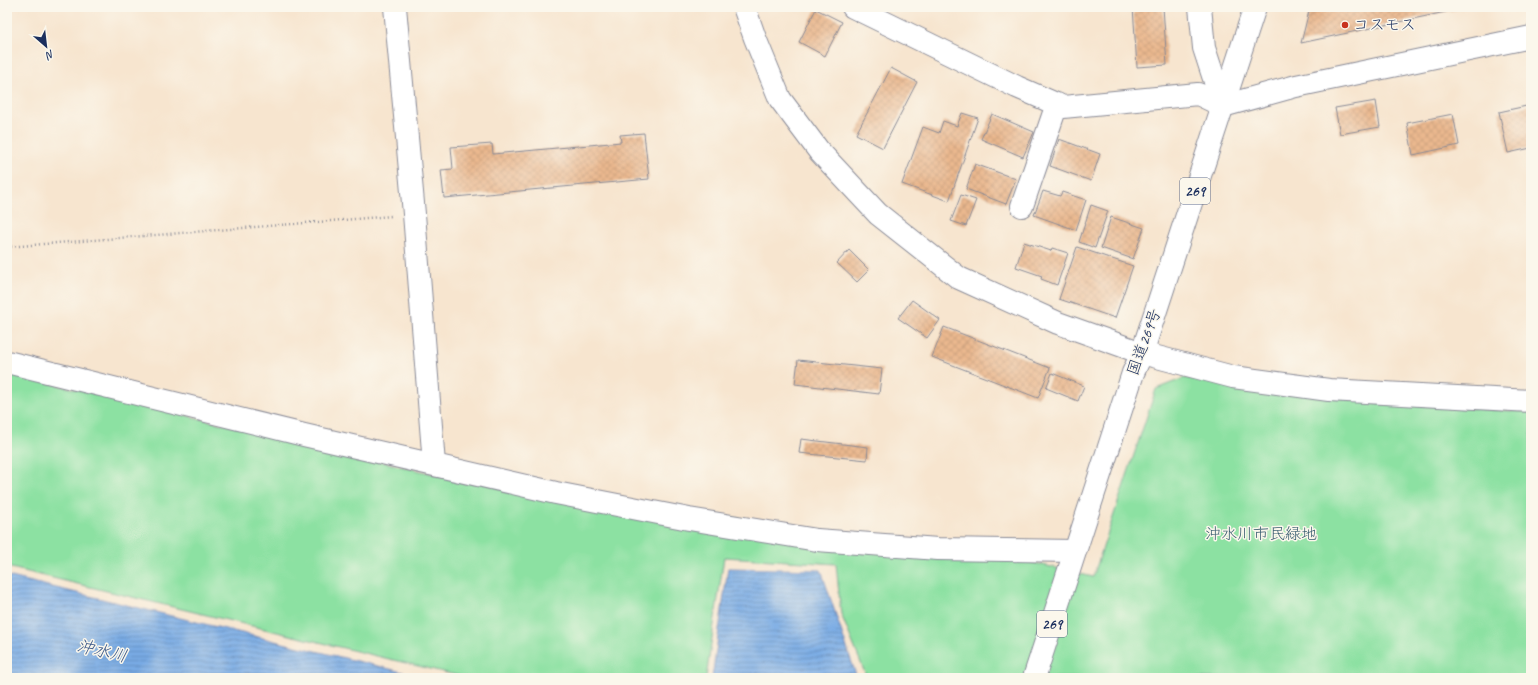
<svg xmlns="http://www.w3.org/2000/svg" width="1538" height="685" viewBox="0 0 1538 685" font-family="Caveat,'Klee One',sans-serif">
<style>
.park{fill:#8ce1a2;stroke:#548880}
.water{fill:url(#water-rules);stroke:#4a6ca1}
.building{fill:url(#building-cross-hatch)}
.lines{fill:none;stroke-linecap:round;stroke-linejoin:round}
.minor-casing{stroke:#898a96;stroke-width:24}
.trunk-casing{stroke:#898a96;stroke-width:24}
.path{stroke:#898a96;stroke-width:2.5;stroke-dasharray:1 3;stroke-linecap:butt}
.minor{stroke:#fff;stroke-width:22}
.trunk{stroke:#fff;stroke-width:22}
.poi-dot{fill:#c8321e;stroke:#fbf7ec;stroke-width:1.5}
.labels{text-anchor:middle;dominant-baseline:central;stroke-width:3;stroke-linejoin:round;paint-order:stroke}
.shield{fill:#fbf7ec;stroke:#5e6b89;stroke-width:1}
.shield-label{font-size:15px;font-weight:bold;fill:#1b2f5e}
.poi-label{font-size:16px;fill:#1b2f5e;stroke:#fbf7ec;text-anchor:start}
.street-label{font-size:16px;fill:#1b2f5e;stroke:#fbf7ec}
.park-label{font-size:16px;fill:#375c6f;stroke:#fbf7ec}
.water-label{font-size:17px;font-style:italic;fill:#375486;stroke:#fbf7ec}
</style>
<defs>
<pattern id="water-rules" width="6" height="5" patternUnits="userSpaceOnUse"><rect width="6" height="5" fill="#78aae4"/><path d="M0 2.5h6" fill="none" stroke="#628bbc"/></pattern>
<pattern id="building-cross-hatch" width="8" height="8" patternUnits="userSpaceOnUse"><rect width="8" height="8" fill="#eab88e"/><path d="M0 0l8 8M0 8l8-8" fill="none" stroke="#c89e7d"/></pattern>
</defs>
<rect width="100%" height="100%" fill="#fbf7ec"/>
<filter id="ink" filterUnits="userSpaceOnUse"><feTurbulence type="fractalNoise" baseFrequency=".025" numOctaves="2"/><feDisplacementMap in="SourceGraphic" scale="8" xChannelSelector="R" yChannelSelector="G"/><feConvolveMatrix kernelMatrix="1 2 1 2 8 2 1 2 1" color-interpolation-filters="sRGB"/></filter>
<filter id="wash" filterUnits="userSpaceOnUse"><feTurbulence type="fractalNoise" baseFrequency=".012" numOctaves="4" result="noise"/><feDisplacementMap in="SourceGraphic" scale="16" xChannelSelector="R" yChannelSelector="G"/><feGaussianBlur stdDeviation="0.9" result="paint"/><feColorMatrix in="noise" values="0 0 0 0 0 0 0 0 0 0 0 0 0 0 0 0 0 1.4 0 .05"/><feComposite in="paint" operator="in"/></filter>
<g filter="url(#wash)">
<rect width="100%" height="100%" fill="#f7e5cf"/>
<path class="park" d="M7 373 442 476 1018 559 1093 577 1156 389 1184 378 1378 403 1531 412V678H867L841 614 836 564 724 557 706 678H468L7 567Z"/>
<path class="water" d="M728 568 821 570 857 678H712Z
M7 576 427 678H7Z"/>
<g id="blocks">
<path class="building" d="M1133 7H1163L1167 65 1137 67Z
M1310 7H1464V8L1301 43Z
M816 9 842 22 825 56 799 42Z
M891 68 917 82 883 148 856 134Z
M1376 101 1380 127 1340 134 1335 108Z
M1531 105V148L1508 153 1499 112Z
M962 113 978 118 949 201 902 184 923 127 939 133 943 121 957 126Z
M992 114 1034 132 1023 157 981 139Z
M1453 114 1459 145 1413 155 1407 123Z
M644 133 649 179 444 198 441 170 453 169 451 147 492 144 493 154 621 142 620 135Z
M1059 139 1100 154 1091 181 1050 166Z
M975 164 1016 179 1006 204 966 189Z
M1043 191 1060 196 1062 192 1086 200 1076 230 1034 215Z
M961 195 976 200 966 226 951 221Z
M1091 205 1108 211 1095 248 1079 242Z
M1111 217 1144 228 1133 259 1101 248Z
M1024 242 1051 251 1052 248 1068 253 1057 285 1041 279 1042 276 1016 267Z
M1077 247 1133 266 1115 318 1059 299Z
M849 250 869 270 857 282 837 263Z
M912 300 940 320 927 338 898 318Z
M944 327 1050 368 1038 398 932 357Z
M798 360 882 369 879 394 795 384Z
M1052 373 1084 386 1078 401 1046 388Z
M801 439 868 447 867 460 799 453Z"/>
</g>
</g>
<g filter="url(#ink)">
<use href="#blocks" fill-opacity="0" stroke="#898a96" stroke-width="1"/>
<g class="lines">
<defs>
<path id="minor" d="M395 7 414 214 434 464
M744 7 755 38 780 99 819 151 878 214 959 278 1058 323 1142 353 1233 377 1329 390 1531 401
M853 7 1017 87 1063 107 1198 94 1223 106 1296 86 1531 37
M1200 7 1204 48 1223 106
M1022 206 1057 104
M7 362 304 435 556 493 689 519 817 540 938 549 1075 551"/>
<path id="trunk" d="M1034 678 1133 373 1142 353 1255 7"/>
</defs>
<use href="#minor" class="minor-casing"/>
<use href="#trunk" class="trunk-casing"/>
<path class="path" d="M7 247 392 216"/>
<use href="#minor" class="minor"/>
<use href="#trunk" class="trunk"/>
</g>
</g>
<circle class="poi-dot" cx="1345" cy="25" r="4"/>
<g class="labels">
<g class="shield">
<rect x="1180" y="178" width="30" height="26" rx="3"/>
<rect x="1037" y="611" width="30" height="26" rx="3"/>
</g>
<g class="shield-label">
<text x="1195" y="191">269</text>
<text x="1052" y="624">269</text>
</g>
<g class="poi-label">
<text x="1353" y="25">コスモス</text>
</g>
<g class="street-label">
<text transform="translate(1144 342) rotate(-70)">国道269号</text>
</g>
<g class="park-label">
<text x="1261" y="534">沖水川市民緑地</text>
</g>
<g class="water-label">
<text transform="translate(102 651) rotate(13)">沖水川</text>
</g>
</g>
<rect width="1538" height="685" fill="none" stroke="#fbf7ec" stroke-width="24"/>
<g transform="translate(46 46) rotate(152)" stroke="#fbf7ec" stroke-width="3" paint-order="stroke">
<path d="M0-3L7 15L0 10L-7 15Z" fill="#1b2f5e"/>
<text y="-6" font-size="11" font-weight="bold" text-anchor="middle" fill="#1b2f5e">N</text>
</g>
</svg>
